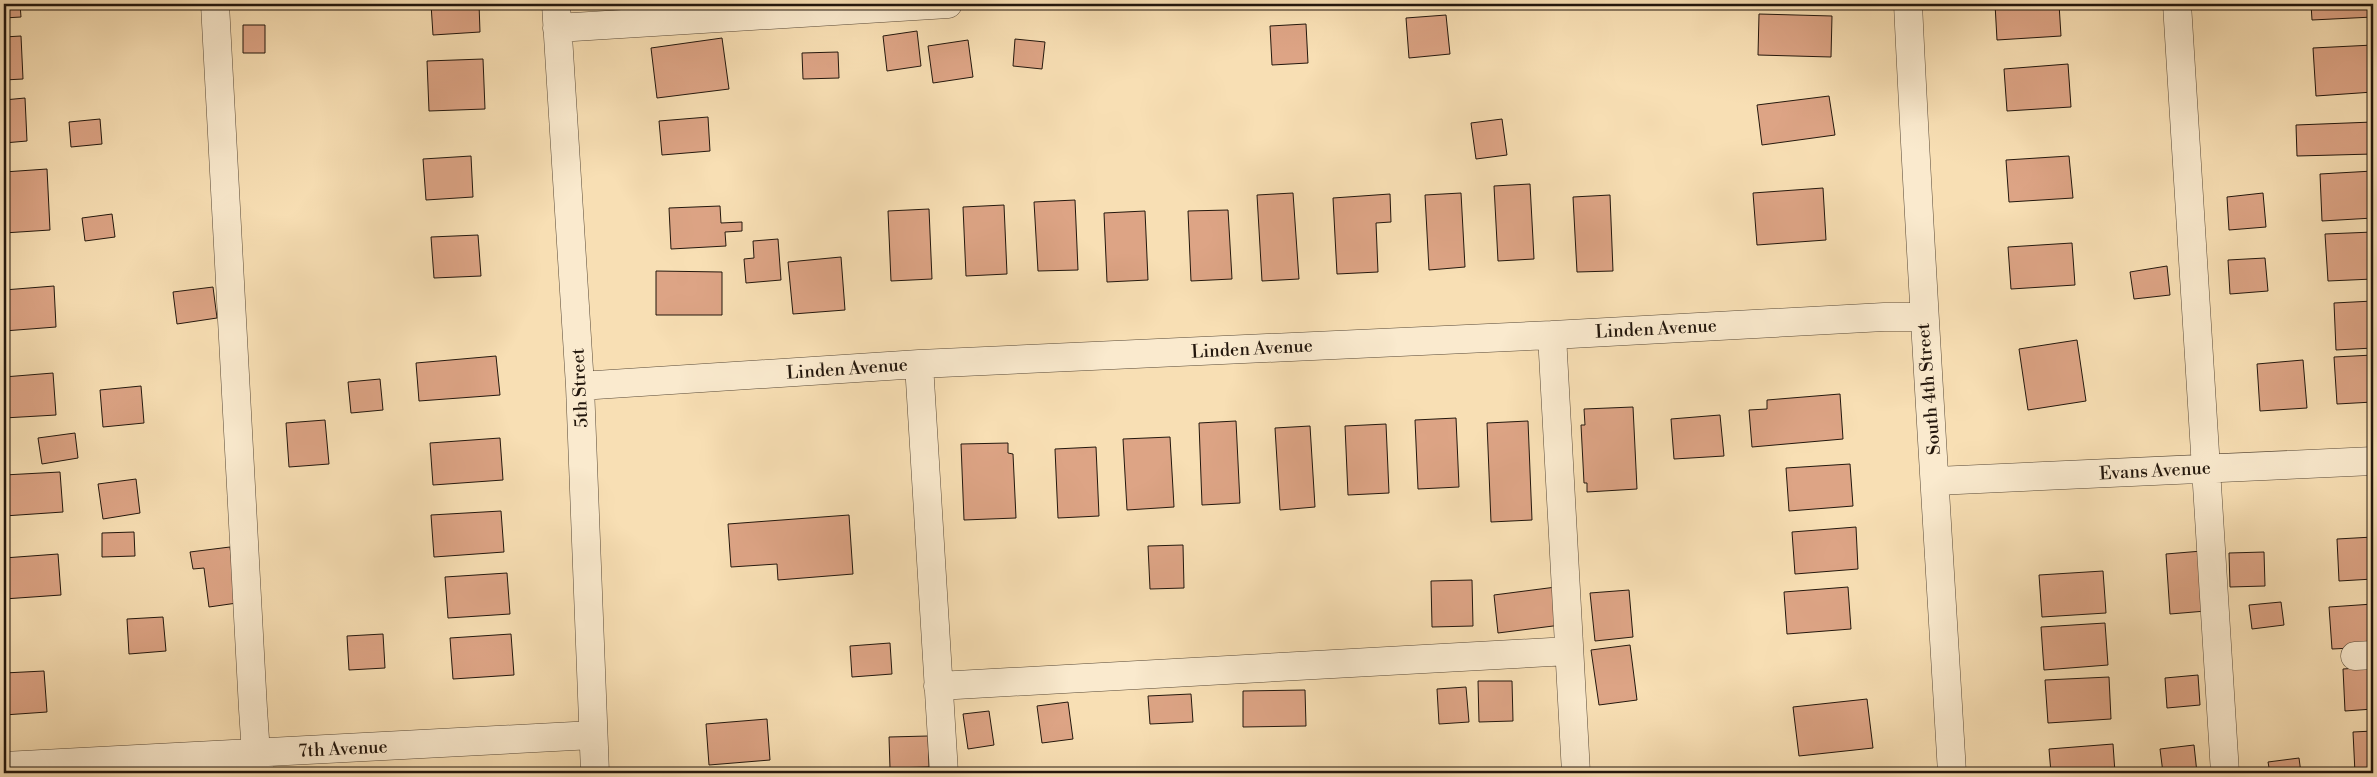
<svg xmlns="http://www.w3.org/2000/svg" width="2377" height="777" viewBox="0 0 2377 777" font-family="'Libre Bodoni',serif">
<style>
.building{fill:#dda485;stroke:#23170d}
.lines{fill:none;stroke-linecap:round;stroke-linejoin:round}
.minor-casing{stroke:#584937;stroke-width:29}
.minor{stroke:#faeace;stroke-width:28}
.labels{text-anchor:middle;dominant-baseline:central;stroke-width:5;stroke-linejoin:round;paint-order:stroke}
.street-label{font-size:18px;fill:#23170d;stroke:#faeace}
</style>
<rect width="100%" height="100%" fill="#f8dfb4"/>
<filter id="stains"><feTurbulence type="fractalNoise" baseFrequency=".004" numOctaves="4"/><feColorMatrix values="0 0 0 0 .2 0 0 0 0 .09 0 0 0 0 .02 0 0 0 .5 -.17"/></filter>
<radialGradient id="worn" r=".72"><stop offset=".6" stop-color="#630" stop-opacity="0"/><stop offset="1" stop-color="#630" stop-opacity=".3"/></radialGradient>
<path class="building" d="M4 4H20L21 17 4 18Z
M431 4H479L480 32 433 35Z
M1995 4H2059L2061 36 1997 40Z
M2311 4H2373V17L2312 20Z
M1759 14 1832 16 1831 57 1758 55Z
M1446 15 1450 54 1409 58 1406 18Z
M1306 24 1308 63 1272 65 1270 26Z
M243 25H265V53H243Z
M917 31 921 66 887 71 883 36Z
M21 36 23 79 4 80V37Z
M722 38 729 89 657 98 651 48Z
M1015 39 1045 42 1042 69 1013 66Z
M968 40 973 77 933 83 928 46Z
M2373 45V92L2316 96 2313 48Z
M838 52 839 78 803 79 802 53Z
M483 59 485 109 429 111 427 61Z
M2068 64 2071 107 2007 111 2004 69Z
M1829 96 1835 135 1762 145 1757 105Z
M25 98 27 141 4 143V100Z
M708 117 710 151 662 155 659 121Z
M100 119 102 144 71 147 69 122Z
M1502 119 1507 155 1476 159 1471 123Z
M2373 122V154L2297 156 2296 125Z
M471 156 473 197 426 200 423 159Z
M2069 156 2073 198 2009 202 2006 160Z
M47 169 50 230 4 233V172Z
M2373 171V218L2322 221 2320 174Z
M1530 184 1534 259 1498 261 1494 186Z
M1823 188 1826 240 1757 245 1753 193Z
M1293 193 1299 279 1262 281 1257 195Z
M1461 193 1465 267 1429 270 1425 195Z
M2263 193 2266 227 2229 230 2227 197Z
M1390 194 1391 222 1376 223 1378 272 1337 274 1333 198Z
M1610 195 1613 271 1577 272 1573 197Z
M1075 200 1078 270 1038 271 1034 202Z
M1004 205 1007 274 966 276 963 207Z
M720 206 721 223 742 222V231L725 232 726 246 671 249 669 208Z
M929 209 932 279 891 281 888 211Z
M1228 210 1232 279 1191 281 1188 211Z
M1145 211 1148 280 1107 282 1104 213Z
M112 214 115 237 85 241 82 218Z
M2373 232V279L2328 281 2325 234Z
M478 235 481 276 434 278 431 237Z
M778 239 781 280 746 283 744 259 754 258 753 241Z
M2072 243 2075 285 2011 289 2008 247Z
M841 257 845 310 793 314 788 262Z
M2265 258 2268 291 2230 294 2228 260Z
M2167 266 2170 295 2134 299 2130 272Z
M656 271 722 272V315H656Z
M54 286 56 327 4 331V290Z
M213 287 217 318 177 324 173 292Z
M2373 301V348L2336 350 2334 303Z
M2077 340 2086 401 2028 410 2019 349Z
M2373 355V402L2337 404 2334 357Z
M496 356 500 395 419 401 416 363Z
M2303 360 2307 408 2260 411 2257 364Z
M53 373 56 415 4 418V377Z
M380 379 383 410 351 413 348 382Z
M141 386 144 423 103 427 100 390Z
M1840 394 1843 439 1752 447 1749 410 1767 409V400Z
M1633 407 1637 489 1587 492V483H1584L1581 425H1585L1584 409Z
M1720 415 1724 456 1674 459 1671 419Z
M1456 418 1459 487 1418 489 1415 420Z
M325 420 329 464 289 467 286 423Z
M1236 421 1240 503 1202 505 1199 423Z
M1528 421 1532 520 1491 522 1487 423Z
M1386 424 1389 493 1348 495 1345 426Z
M1310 426 1315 507 1280 510 1275 428Z
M75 433 78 458 42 464 38 438Z
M1170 437 1174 507 1127 510 1123 439Z
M500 438 503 480 433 485 430 443Z
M1008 443V453L1013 454 1016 518 964 520 961 444Z
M1096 447 1099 516 1058 518 1055 449Z
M1850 464 1853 506 1789 511 1786 468Z
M60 472 63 512 4 516V475Z
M136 479 140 513 103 519 98 484Z
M501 511 504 552 434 557 431 515Z
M849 515 853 574 778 580 777 564 731 567 728 524Z
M1856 527 1858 569 1795 574 1792 532Z
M134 532 135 556 102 557V533Z
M2373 537V579L2339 581 2337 539Z
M1183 545 1184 588 1150 589 1148 546Z
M230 547 237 603 209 607 204 568 193 569 190 552Z
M2202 551 2206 611 2170 614 2166 554Z
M2264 552 2265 586 2230 587 2229 553Z
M58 554 61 595 4 599V558Z
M2103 571 2106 613 2042 617 2039 575Z
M507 573 510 614 448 618 445 577Z
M1472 580 1473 626 1432 627 1431 581Z
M1556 587 1561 625 1498 633 1494 595Z
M1848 587 1851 629 1787 634 1784 592Z
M1629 590 1633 637 1595 641 1590 593Z
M2281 602 2284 625 2252 629 2249 605Z
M2373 604V647L2332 649 2329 607Z
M163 617 166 651 129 654 127 619Z
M2105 623 2108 665 2044 670 2041 627Z
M383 634 385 668 349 670 347 636Z
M511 634 514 675 453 679 450 638Z
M890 643 892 674 852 677 850 646Z
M1630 645 1637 700 1599 705 1591 650Z
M2373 667V709L2345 711 2343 669Z
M44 671 47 712 4 715V673Z
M2198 675 2200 705 2167 708 2165 678Z
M2109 677 2111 719 2048 723 2045 680Z
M1478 681H1512L1513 721 1479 722Z
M1466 687 1469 722 1439 724 1437 689Z
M1305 690 1306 726 1243 727V691Z
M1191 694 1193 722 1150 724 1148 696Z
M1867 699 1873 748 1799 756 1793 707Z
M1068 702 1073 739 1042 743 1037 706Z
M989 711 994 745 968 749 963 714Z
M767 719 770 760 709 765 706 724Z
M2373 731V773H2355L2353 732Z
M928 736 929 767 890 768 889 737Z
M2113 744 2115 773H2051L2049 749Z
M2194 745 2197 773H2163L2160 749Z
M2299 758 2301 773H2270L2268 762Z"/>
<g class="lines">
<defs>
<path id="minor" d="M215 4 253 709 256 754 260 773
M556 4 580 386 595 773
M1908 4C1920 260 1937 517 1952 773
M2177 4 2225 773
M557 28 948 4
M1552 335 1576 773
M919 364 944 773
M580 386 919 364 1552 335 1884 317H1923
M1936 481 2373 461
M2355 656 2373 655
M938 686 1569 651
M4 766 593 735"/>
</defs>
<use href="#minor" class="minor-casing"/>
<use href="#minor" class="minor"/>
</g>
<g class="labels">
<g class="street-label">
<text transform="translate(1656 329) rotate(-3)">Linden Avenue</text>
<text transform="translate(1252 349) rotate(-3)">Linden Avenue</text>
<text transform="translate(847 369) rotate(-4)">Linden Avenue</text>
<text transform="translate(580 388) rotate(-93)">5th Street</text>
<text transform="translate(1929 389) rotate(-95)">South 4th Street</text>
<text transform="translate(2155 471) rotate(-3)">Evans Avenue</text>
<text transform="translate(343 749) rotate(-3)">7th Avenue</text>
</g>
</g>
<rect width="2377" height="777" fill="none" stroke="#f8dfb4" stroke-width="20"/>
<rect x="5" y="5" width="2367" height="767" fill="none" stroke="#23170d" stroke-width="2.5"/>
<rect x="10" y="10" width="2357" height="757" fill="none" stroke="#23170d"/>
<rect width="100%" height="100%" filter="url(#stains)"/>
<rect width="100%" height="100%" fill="url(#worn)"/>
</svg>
